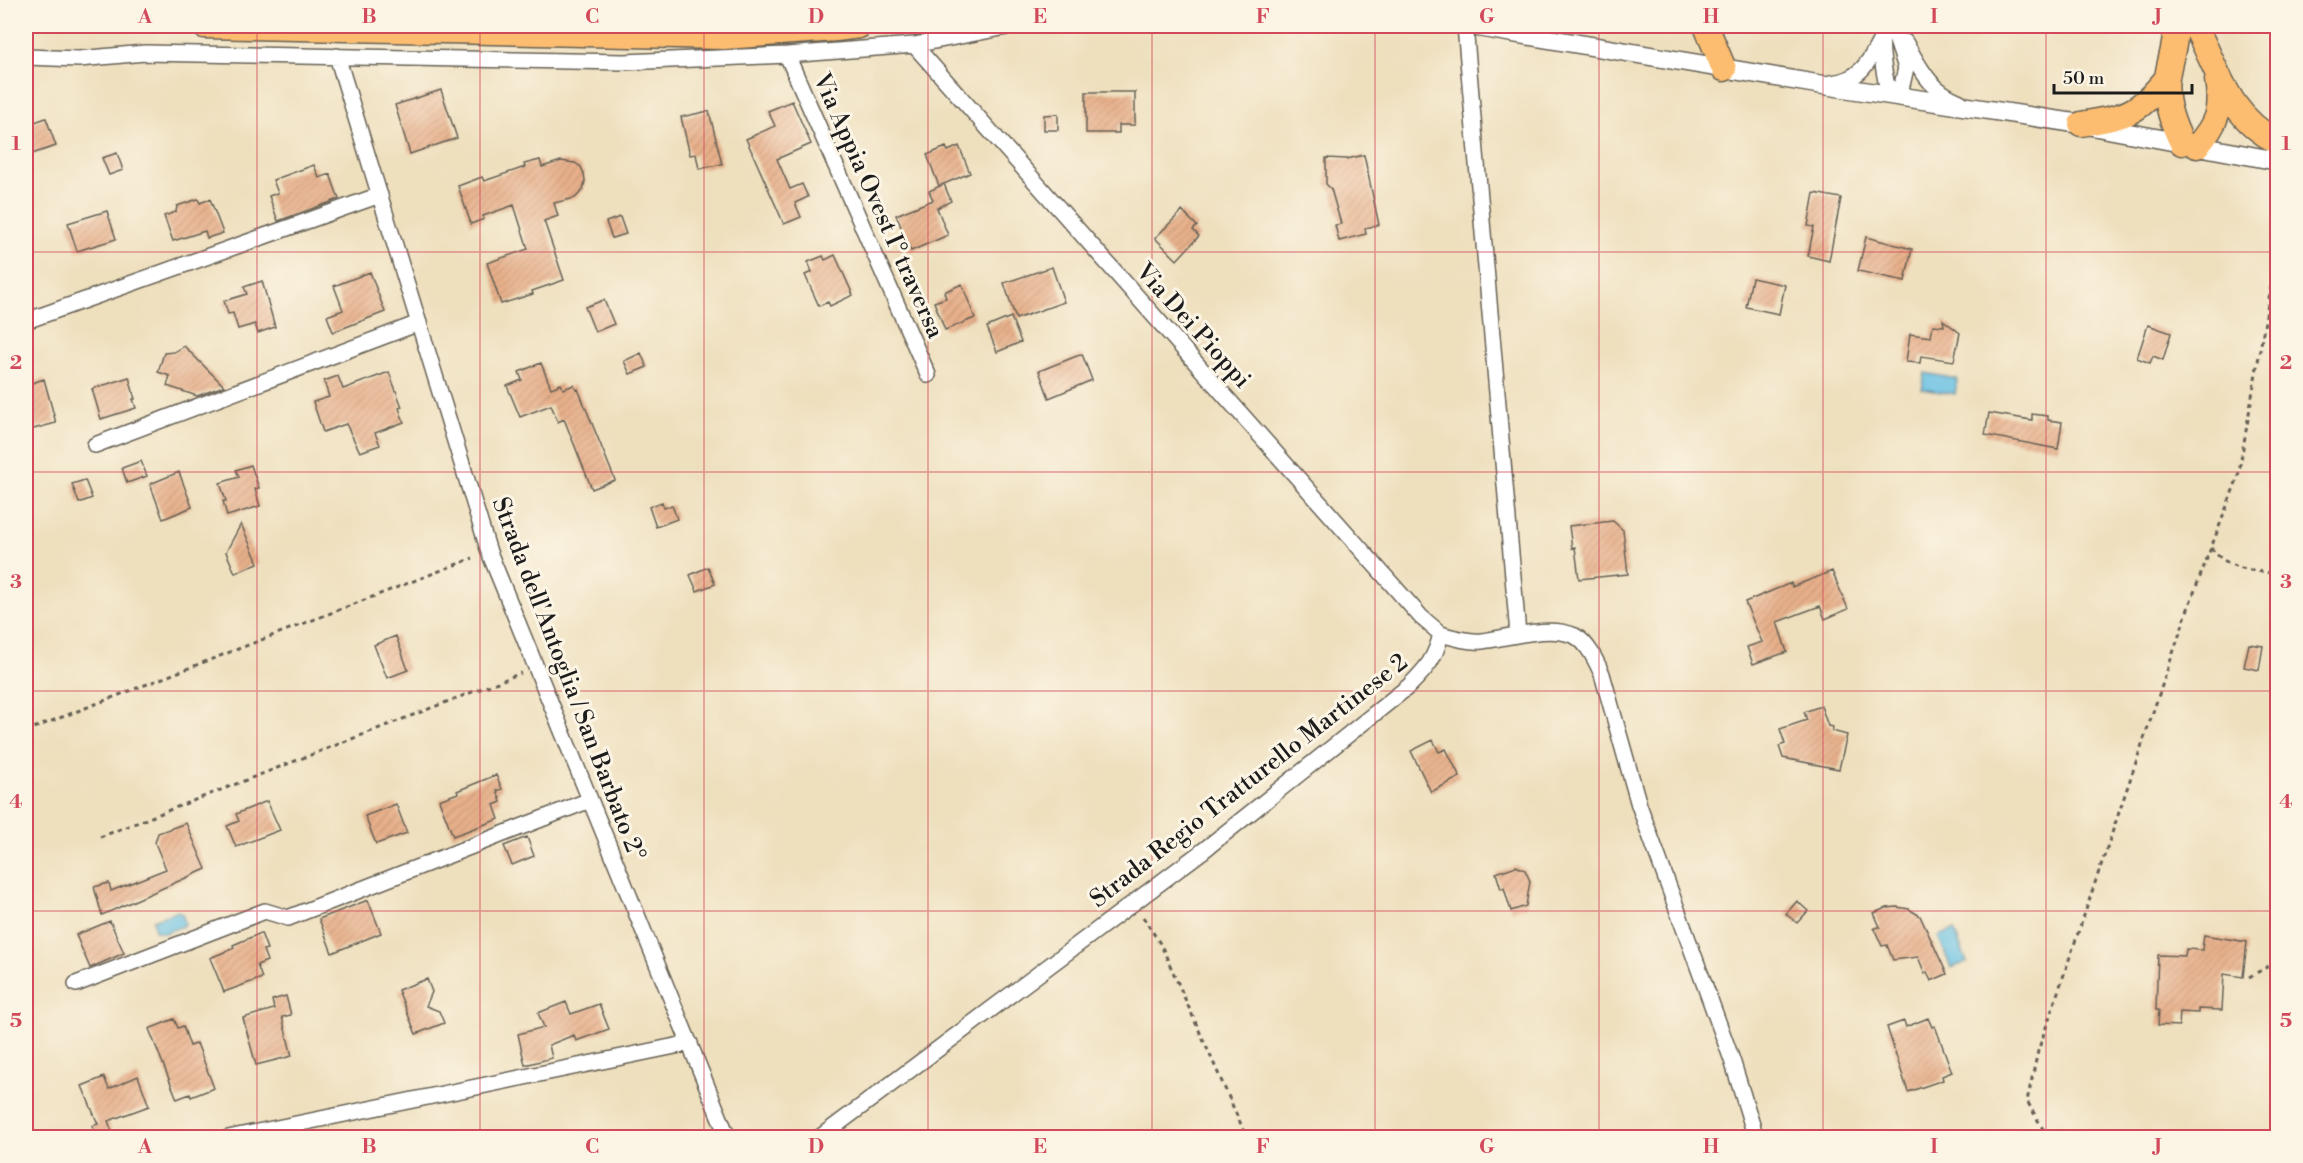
<svg xmlns="http://www.w3.org/2000/svg" width="2303" height="1163" viewBox="0 0 2303 1163" font-family="'Libre Bodoni',serif">
<style>
.water{fill:#65c0e3;stroke:#406e80;stroke-width:1.5}
.building{fill:url(#building-hatch)}
.lines{fill:none;stroke-linecap:round;stroke-linejoin:round}
.minor-casing{stroke:#666054;stroke-width:18}
.tertiary-casing{stroke:#666054;stroke-width:21}
.trunk-casing{stroke:#666054;stroke-width:27}
.path{stroke:#666054;stroke-width:3;stroke-dasharray:4.5 4.5;stroke-linecap:butt}
.minor{stroke:#fff;stroke-width:15}
.tertiary{stroke:#fff;stroke-width:18}
.trunk{stroke:#fcbd6f;stroke-width:24}
.grid{fill:none;stroke:#d1495b;stroke-width:1.5;stroke-opacity:0.55}
.labels{text-anchor:middle;dominant-baseline:central;stroke-width:6;stroke-linejoin:round;paint-order:stroke}
.street-label{font-size:24px;fill:#1c1c1c;stroke:#fcf5e5}
.neatline{fill:none;stroke:#d1495b;stroke-width:2}
.grid-label{font-size:20px;text-anchor:middle;font-weight:bold;fill:#d1495b}
</style>
<defs>
<pattern id="building-hatch" width="6" height="6" patternUnits="userSpaceOnUse" patternTransform="scale(1.5)"><rect width="6" height="6" fill="#e8b08b"/><path d="M-1 1l2-2M0 6l6-6M5 7l2-2" fill="none" stroke="#c69777"/></pattern>
</defs>
<rect width="100%" height="100%" fill="#fcf5e5"/>
<filter id="ink" filterUnits="userSpaceOnUse"><feTurbulence type="fractalNoise" baseFrequency=".0167" numOctaves="2"/><feDisplacementMap in="SourceGraphic" scale="12" xChannelSelector="R" yChannelSelector="G"/><feConvolveMatrix kernelMatrix="1 2 1 2 8 2 1 2 1" color-interpolation-filters="sRGB"/></filter>
<filter id="wash" filterUnits="userSpaceOnUse"><feTurbulence type="fractalNoise" baseFrequency=".008" numOctaves="4" result="noise"/><feDisplacementMap in="SourceGraphic" scale="24" xChannelSelector="R" yChannelSelector="G"/><feGaussianBlur stdDeviation="1.35" result="paint"/><feColorMatrix in="noise" values="0 0 0 0 0 0 0 0 0 0 0 0 0 0 0 0 0 1.4 0 .05"/><feComposite in="paint" operator="in"/></filter>
<g filter="url(#wash)">
<rect width="100%" height="100%" fill="#eedfbd"/>
<path class="water" d="M1925 373 1957 379 1955 394 1922 389Z
M178 911 182 914 185 923 183 926 164 933 155 931 153 920Z
M1954 930 1967 962 1951 968 1938 936Z"/>
<g id="blocks">
<path class="building" d="M441 90 457 138 410 154 395 105Z
M1086 92H1135V125H1119V133H1086Z
M792 101 811 144 777 159 790 189 802 184 808 197 795 203 801 217 784 224 746 139 775 126 768 111Z
M709 111 722 164 699 169 696 154 690 155 681 117Z
M1058 114V130H1044V115Z
M46 118 56 146 26 156V125Z
M959 146 970 173 939 186 927 155 946 147 948 151Z
M117 153 123 170 109 175 102 158Z
M1364 155 1379 225 1365 228 1366 234 1339 241 1335 225 1341 224 1331 189 1326 184V158L1347 159Z
M540 160 542 167 561 161 575 163 581 167 584 174 585 181 583 190 575 198 554 203 558 216 544 221 564 280 532 291 533 294 501 304 487 263 528 249 514 205 483 216 484 219 471 224 458 186 482 177 484 181 525 167 524 164Z
M314 165 319 178 330 174 339 199 278 221 269 196 278 193 273 180Z
M944 184 951 201 937 208 948 235 911 251 896 215 933 200 929 191Z
M1814 193 1841 198 1829 261 1808 256 1814 227 1808 226Z
M198 199 200 203 210 199 223 233 207 238 205 231 173 241 164 216 176 212 177 206Z
M107 211 116 239 77 251 68 223Z
M1182 211 1197 226 1193 230 1199 236 1177 260 1155 238Z
M620 217 626 234 612 238 606 222Z
M1866 237 1912 249 1905 281 1858 271Z
M835 255 853 295 830 306 828 302 819 306 805 275 812 272 808 262 823 256 825 260Z
M1052 267 1064 302 1016 319 1004 283Z
M370 272 385 312 333 332 327 316 343 310 334 286Z
M1752 278 1785 285 1779 314 1746 307Z
M262 281 275 327 258 333 255 324 238 329 233 313 228 314 224 301 247 294 244 287Z
M962 284 975 318 945 330 934 302 946 298 944 292Z
M604 300 614 324 595 332 585 307Z
M1011 317 1021 342 997 352 987 327Z
M1943 320 1960 333 1954 361 1921 356 1920 363 1906 362 1910 334 1931 337 1933 325 1944 326Z
M2148 325 2171 333 2163 360 2153 356 2150 363 2137 358Z
M184 346 224 386 197 396 167 386 170 376 158 372 164 353 174 352Z
M641 353 647 367 630 374 624 361Z
M1082 354 1092 380 1049 398 1039 371Z
M541 363 551 388 561 384 563 389 574 385 576 390 578 389 615 480 592 489 564 419 558 422 551 405 520 417 507 386 522 380 519 372Z
M389 372 402 407 399 408 404 422 375 433 380 445 360 452 346 424 323 432 313 402 329 397 324 381 338 376 343 389Z
M129 377 135 399H133L136 408 101 419 92 389Z
M44 379 56 423 26 431V385Z
M1989 413 2032 420V414L2048 416V420L2062 422 2058 449 1985 435Z
M141 461 147 476 127 483 122 468Z
M251 465 259 488 255 489 260 506 227 516 223 501H226L220 483 239 477 236 470Z
M179 472 192 507 163 519 150 484Z
M85 480 92 498 79 503 72 484Z
M662 502 664 508 672 505 677 519 656 527 649 507Z
M1613 521 1623 530 1628 574 1579 579 1575 547 1572 548 1569 526Z
M241 524 258 563 235 573 226 552Z
M708 567 715 584 697 591 690 575Z
M1832 571 1848 609 1825 619 1820 606 1777 622 1787 652 1753 664 1747 647 1762 642 1745 602 1791 583 1792 587Z
M396 636 408 670 387 678 374 645Z
M2249 644 2263 646 2259 670 2244 667Z
M1821 706 1828 726 1833 727 1832 731 1847 735 1839 769 1783 758 1779 746 1785 744 1780 729 1807 720 1804 712Z
M1433 740 1439 752 1446 749 1460 777 1431 792 1411 751Z
M496 775 502 789 497 791 501 802 494 805 499 819 453 836 439 800 458 793 457 791Z
M267 801 280 830 236 847 227 826 239 821 236 814Z
M396 804 407 833 376 844 365 816Z
M186 823 206 869 102 915 94 887 109 883 111 891 166 869 155 843 158 833Z
M527 837 534 856 512 865 504 846Z
M1516 866 1525 870 1530 881 1526 906 1511 911 1504 888 1501 889 1496 873Z
M368 900 381 933 332 953 319 919Z
M1797 901 1808 911 1797 923 1786 914Z
M1897 907 1909 909 1920 916 1947 974 1931 981 1927 972 1925 974 1918 957 1893 960 1887 945 1882 946 1874 928 1880 927 1874 913 1886 908Z
M110 921 124 953 90 968 76 935Z
M261 933 267 949 263 950 267 961 257 965 262 978 224 992 210 958 234 948 233 945Z
M2204 935 2247 942 2243 977 2224 974 2222 1010 2198 1009V1013L2180 1012 2179 1026 2158 1025 2159 1010H2156L2158 955 2185 956 2186 949 2202 950Z
M427 979 432 992 426 1006 439 1011 444 1023 416 1034 398 990Z
M286 996 291 1015 282 1017 292 1056 256 1065 243 1018 274 1009 272 1000Z
M566 1002 571 1014 599 1004 609 1029 576 1041 574 1035 549 1045 552 1058 525 1065 518 1034 544 1027 538 1013Z
M1928 1018 1932 1027 1935 1026 1952 1072 1942 1076 1943 1080 1908 1092 1887 1027 1904 1021 1906 1027Z
M174 1019 178 1028 183 1026 190 1046 197 1043 214 1088 191 1097 190 1094 177 1099 149 1029Z
M138 1076 149 1106 108 1121 113 1134 97 1137 92 1126 98 1124 82 1086 104 1077 109 1089Z"/>
</g>
</g>
<g filter="url(#ink)">
<use href="#blocks" fill-opacity="0" stroke="#666054" stroke-width="1.5"/>
<g class="lines">
<defs>
<path id="minor" d="M1465 26 1518 634
M1883 26C1879 49 1884 73 1889 95L1902 85 1906 68 1892 26
M1905 42C1921 69 1929 90 1960 102
M914 45 1421 617 1441 634
M787 55 928 375
M337 56 489 552 728 1138
M26 57 79 59 145 53 624 62 787 55 914 45 1012 26
M1830 83C1859 81 1869 63 1881 39
M26 321 380 195
M95 445 419 323
M76 984 265 911 288 918 590 800
M228 1138 690 1043
M819 1138 1204 850 1409 686C1427 668 1435 659 1441 634 1455 638 1468 642 1482 641 1509 638 1549 624 1575 636 1588 643 1596 661 1602 674L1639 805 1732 1060 1756 1138"/>
<path id="tertiary" d="M1472 26 1817 84 2081 124 2278 161"/>
<path id="trunk" d="M204 26 724 37 836 29 859 26
M1706 26 1724 69
M2175 26C2177 44 2169 60 2167 78 2164 100 2172 123 2182 143
M2195 26C2219 71 2228 117 2278 142
M2081 124C2126 116 2137 115 2167 78
M2197 146C2217 124 2222 109 2217 80"/>
</defs>
<use href="#minor" class="minor-casing"/>
<use href="#tertiary" class="tertiary-casing"/>
<use href="#trunk" class="trunk-casing"/>
<path class="path" d="M2211 548C2228 570 2252 570 2278 574
M26 731 473 558
M100 837 521 673
M1143 917 1161 945 1247 1138
M2249 977 2278 961
M2048 1138 2027 1101 2038 1051 2190 603 2238 477 2278 246"/>
<use href="#minor" class="minor"/>
<use href="#tertiary" class="tertiary"/>
<use href="#trunk" class="trunk"/>
</g>
</g>
<path class="grid" d="M257 26V1138M480 26V1138M704 26V1138M928 26V1138M1152 26V1138M1375 26V1138M1599 26V1138M1823 26V1138M2046 26V1138M26 252H2278M26 472H2278M26 691H2278M26 911H2278"/>
<g class="labels">
<g class="street-label">
<text transform="translate(878 206) rotate(66)">Via Appia Ovest I° traversa</text>
<text transform="translate(1193 326) rotate(48)">Via Dei Pioppi</text>
<text transform="translate(568 679) rotate(69)">Strada dell'Antoglia / San Barbato 2°</text>
<text transform="translate(1249 781) rotate(-38)">Strada Regio Tratturello Martinese 2</text>
</g>
</g>
<rect width="2303" height="1163" fill="none" stroke="#fcf5e5" stroke-width="66"/>
<path d="M2054 84v9h138v-9" fill="none" stroke="#1c1c1c" stroke-width="3"/>
<text x="2063" y="84" font-size="18" fill="#1c1c1c" stroke="#fcf5e5" stroke-width="4.5" paint-order="stroke">50 m</text>
<rect x="33" y="33" width="2237" height="1097" class="neatline"/>
<g class="grid-label">
<text x="145" y="23">A</text>
<text x="369" y="23">B</text>
<text x="592" y="23">C</text>
<text x="816" y="23">D</text>
<text x="1040" y="23">E</text>
<text x="1263" y="23">F</text>
<text x="1487" y="23">G</text>
<text x="1711" y="23">H</text>
<text x="1934" y="23">I</text>
<text x="2158" y="23">J</text>
<text x="16" y="150">1</text>
<text x="2286" y="150">1</text>
<text x="16" y="369">2</text>
<text x="2286" y="369">2</text>
<text x="16" y="588">3</text>
<text x="2286" y="588">3</text>
<text x="16" y="808">4</text>
<text x="2286" y="808">4</text>
<text x="16" y="1027">5</text>
<text x="2286" y="1027">5</text>
<text x="145" y="1153">A</text>
<text x="369" y="1153">B</text>
<text x="592" y="1153">C</text>
<text x="816" y="1153">D</text>
<text x="1040" y="1153">E</text>
<text x="1263" y="1153">F</text>
<text x="1487" y="1153">G</text>
<text x="1711" y="1153">H</text>
<text x="1934" y="1153">I</text>
<text x="2158" y="1153">J</text>
</g>
</svg>
